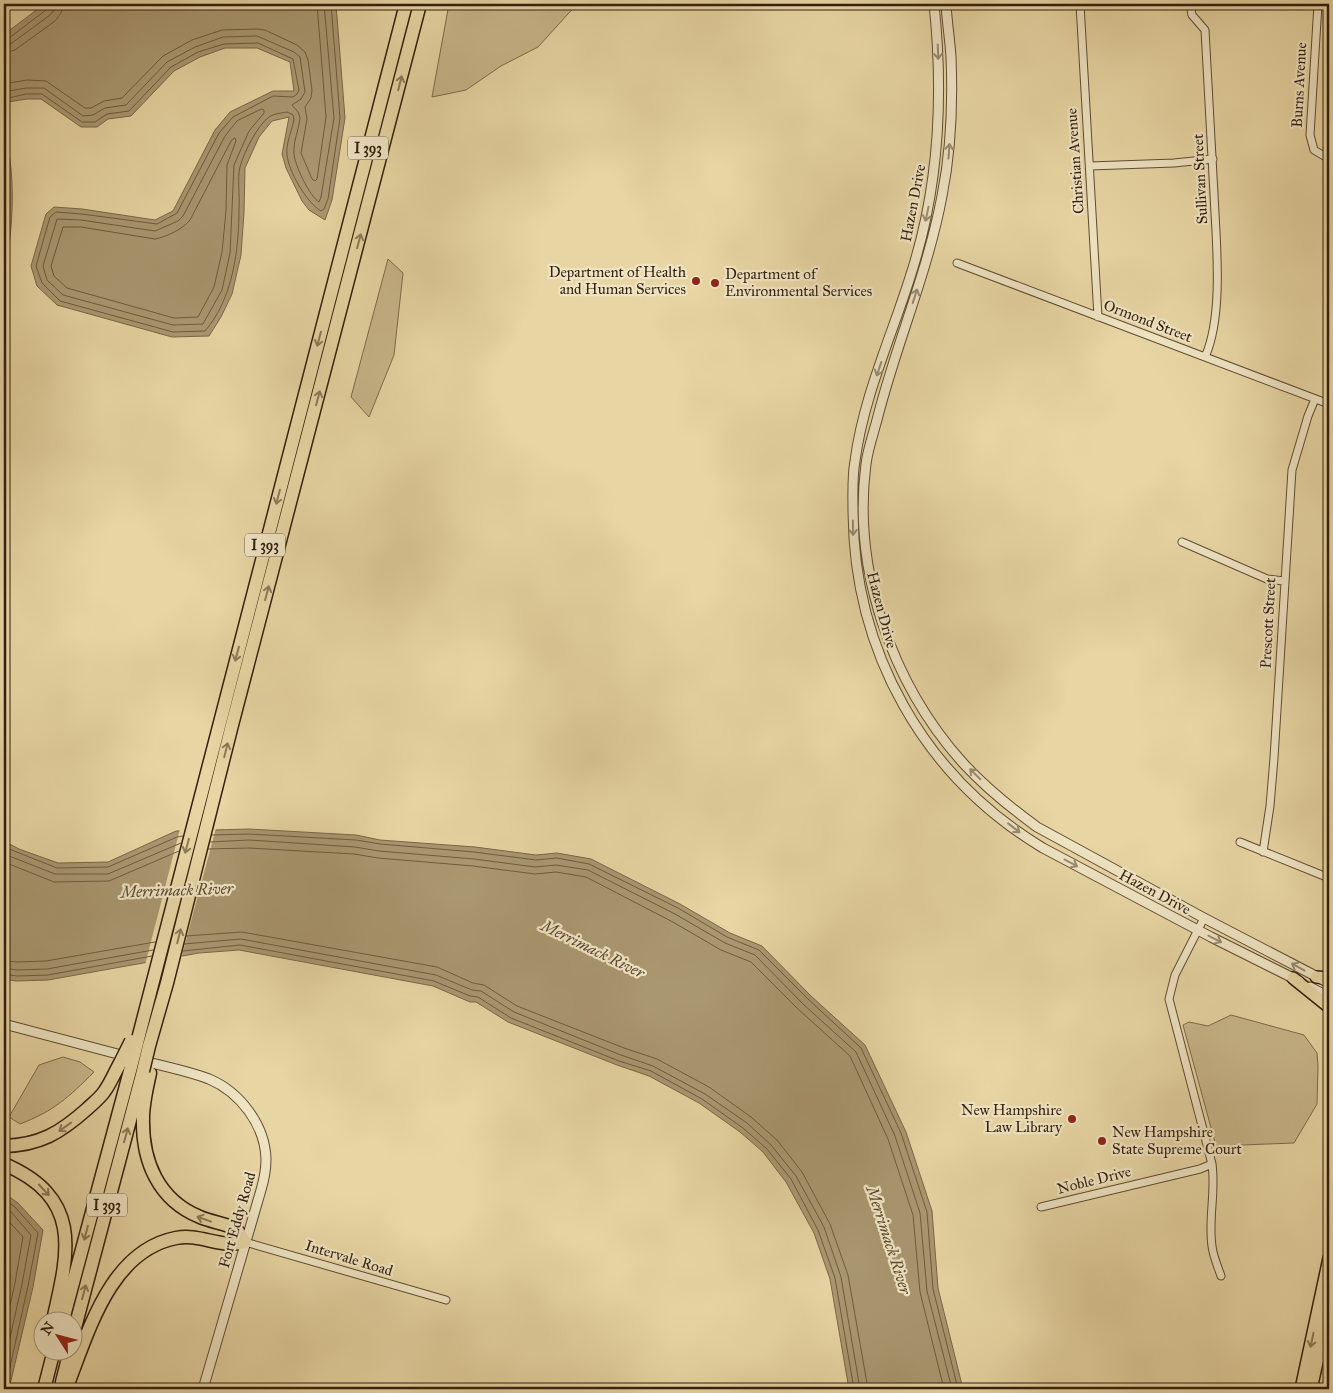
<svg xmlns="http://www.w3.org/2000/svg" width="1333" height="1393" viewBox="0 0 1333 1393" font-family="'IM FELL Great Primer',serif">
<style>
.green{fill:#c8b68a;stroke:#7d6a4c}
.water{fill:#a99770;stroke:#796748}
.pier{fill:#e7d5a3}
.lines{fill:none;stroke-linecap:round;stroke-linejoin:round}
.shore{stroke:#6e5b3e;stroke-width:1}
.minor-casing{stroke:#5f4c32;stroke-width:9}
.tertiary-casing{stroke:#5f4c32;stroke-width:11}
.primary-casing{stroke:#321f0d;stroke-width:14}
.motorway-casing{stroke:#321f0d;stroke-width:15}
.minor{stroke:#efe4c3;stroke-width:7}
.tertiary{stroke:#efe4c3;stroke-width:9}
.primary{stroke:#e7d5a3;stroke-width:11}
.motorway{stroke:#e7d5a3;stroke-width:12}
.motorway-bridge-casing{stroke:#321f0d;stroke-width:15;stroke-linecap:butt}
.motorway-bridge{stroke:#e7d5a3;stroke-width:12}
.oneway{stroke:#9a8b71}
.oneway2{stroke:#8c7a58}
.poi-dot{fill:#8f2418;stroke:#efe4c3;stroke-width:2}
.labels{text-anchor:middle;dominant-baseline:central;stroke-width:4.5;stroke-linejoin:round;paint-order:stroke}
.shield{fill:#efe4c3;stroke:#6b5a44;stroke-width:1}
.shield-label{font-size:14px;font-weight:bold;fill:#321f0d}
.street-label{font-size:15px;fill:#321f0d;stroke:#efe4c3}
.poi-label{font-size:15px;fill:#321f0d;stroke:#efe4c3;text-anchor:end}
.water-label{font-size:16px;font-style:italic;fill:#5c4930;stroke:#efe4c3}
</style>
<rect width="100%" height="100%" fill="#e7d5a3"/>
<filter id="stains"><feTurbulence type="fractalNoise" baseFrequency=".004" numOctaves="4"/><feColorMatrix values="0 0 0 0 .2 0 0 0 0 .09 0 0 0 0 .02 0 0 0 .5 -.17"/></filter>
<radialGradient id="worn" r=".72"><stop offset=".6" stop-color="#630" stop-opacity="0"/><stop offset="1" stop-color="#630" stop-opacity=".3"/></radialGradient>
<path class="green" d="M449 4H577L538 47 501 66 466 90 432 97Z
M388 259 403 273 394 355 369 417 351 397Z
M1231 1015 1304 1035 1317 1053 1318 1066 1317 1104 1294 1143 1216 1146 1183 1025 1189 1022 1208 1026Z
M63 1057 80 1062 94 1072C69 1097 54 1111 20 1124L9 1117 39 1065Z"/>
<path class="water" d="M49 4H336L345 118 332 200 325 220 309 210 302 201 286 168 282 154 289 117 272 121 259 137 245 168 244 212 241 255 232 294 221 317 209 336 172 337 57 305 37 286 31 266 46 214 54 207 82 209 155 220 173 211 215 130 230 112 273 91H294L290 62 257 48H225L200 57 174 71 131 116 108 119 97 127H81L41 99H27L8 102 4 106V37L6 33 39 8Z
M4 134C16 166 14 235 4 268Z
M249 829 356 835 380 840 475 847 536 855 557 853 591 859 680 904 730 933 762 946 811 996 865 1045 906 1132 932 1211 938 1288 963 1389H849L830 1279 814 1233 786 1182 763 1152 740 1132 699 1103 649 1076 617 1065 508 1022 476 1002H470L433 986 239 950 199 953 48 980 16 981 4 979V841L19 849 58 863 108 862 176 831Z
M4 1193 18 1203 43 1230 33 1287 9 1389H4Z"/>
<path class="pier" d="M216 828 181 959 145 965 180 829Z"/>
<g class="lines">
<path class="shore" d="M4 39 9 38 46 10 49 4
M4 45 12 43 50 15 54 10 55 4
M4 53 15 50 55 21 61 13 63 4
M4 84 27 80 46 81 85 108H91L104 101 122 98 163 56 192 40 222 30 257 29 265 30 297 45 305 52 308 60 312 90 311 98 305 107 307 119 301 153 312 179 315 181 317 179 326 117 317 4
M4 92 26 88H44L83 116 93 115 105 108 126 105 167 62 195 47 223 37 257 36 294 52 300 57 305 92 301 99 292 105 298 112 300 118C299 129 293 142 294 153 294 164 310 197 319 202L321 197 334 118 324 4
M4 99 26 94H42L82 122H95L107 114 129 111 171 67 198 52 224 44 258 43 293 59 299 90 297 94 293 97 273 96 233 117 219 133 177 213 157 224 82 214 56 212 50 217 36 266 42 283 60 301 173 332 205 331C233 299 239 249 239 208 240 195 237 179 240 167 244 152 257 126 269 117 273 114 281 113 287 112L293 115 294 119C292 130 286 143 287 154 288 171 307 203 321 211L324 209 328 199 340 118 331 4
M262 109 264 110V113L249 131 234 165 230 253 222 290 203 324 173 325 63 295 47 280 43 266 57 219 81 220 155 231 178 221 183 216 225 136 237 121Z
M235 138 236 141 227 165 226 211 222 252 214 287 198 317 174 318 67 288 54 276 51 266 63 227H81L155 239C166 237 183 229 190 220L231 141Z
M4 153 7 189 4 245
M212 835 249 834 356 840 380 844 474 852 536 860 557 858 589 864 678 908 727 937 759 950 808 999 861 1048 901 1133 927 1212 933 1289 958 1389
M210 842 249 840 355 847 379 851 474 859 535 867 556 865 588 870 675 914 725 943 755 955 803 1004 856 1052 895 1136 920 1213 927 1291 952 1389
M4 847 57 868 108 867 177 837 183 836
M208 849 249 848 354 854 378 858 473 866 535 874 556 872 586 877 671 921 721 950 751 962 798 1009 850 1056 888 1139 913 1215 920 1292 944 1389
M4 854 55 874H108L181 843
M4 862 54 882 109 881 179 851
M186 936 242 932 437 967 473 983 484 985 517 1006 624 1048 657 1059 709 1087 751 1117 777 1140 802 1172 830 1224 848 1275 868 1389
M184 944 241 939 436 975 472 990 481 991 514 1012 621 1055 653 1066 705 1094 747 1123 771 1145 796 1176 824 1227 841 1277 860 1389
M183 951 240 945 434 981 470 996 478 997 511 1018 619 1061 651 1071 702 1099 743 1128 767 1149 791 1179 818 1230 835 1278 854 1389
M4 961 17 962 46 961 155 942
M4 968 17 970 47 969 153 950
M4 974 17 976 48 975 152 956
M4 1199 15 1207 38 1233 28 1286 5 1389
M4 1207 11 1212 31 1235 22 1284 4 1365
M4 1216 23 1237 15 1283 4 1332"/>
<defs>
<path id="minor" d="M1080 4 1098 317
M1190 4 1192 15 1205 30C1208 85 1211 139 1214 194 1216 240 1224 315 1205 357
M1318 4 1310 135 1314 150 1329 159
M1090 166 1174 163 1213 159
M957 263 1329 404
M1182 542 1267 579 1284 581
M1240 842 1329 878
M1263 852 1270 806 1274 758 1292 470 1308 416 1315 399
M1204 918 1175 975 1169 999 1212 1164C1216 1192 1208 1219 1212 1246 1213 1256 1218 1267 1221 1276
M1041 1207 1200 1169 1212 1164
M245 1242 446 1300"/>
<path id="tertiary" d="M934 4C943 90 940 177 915 261 896 327 864 392 855 461 852 477 853 495 853 512 854 651 923 776 1043 848L1211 937 1299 981
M946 4C947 22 950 40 951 57 953 104 951 151 942 196 928 271 897 342 878 416 874 432 868 448 866 464 852 570 892 684 963 763 985 787 1011 808 1037 827L1204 918 1329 983
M1310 987 1329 997
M4 1024 129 1057
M142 1061C164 1066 187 1071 209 1079 240 1092 265 1125 266 1159 266 1170 264 1180 261 1190L203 1389"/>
<path id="primary" d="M1316 977 1329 978
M1293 978 1329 1007
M1301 1389 1329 1258
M1311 1389 1329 1309"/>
<path id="motorway" d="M137 1043 406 4
M149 1046 167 983 232 725 420 4
M4 1146C40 1145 60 1133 87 1109 92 1104 99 1099 104 1092 110 1084 114 1074 119 1065
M4 1164C83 1198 69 1251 53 1320
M63 1320 131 1067
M72 1339 143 1071
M62 1382 70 1350
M44 1389 54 1350
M66 1389C88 1334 109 1251 176 1238 195 1234 211 1243 230 1244 234 1244 240 1243 245 1242 242 1238 239 1232 236 1229 231 1225 208 1221 200 1217 158 1200 142 1161 143 1118 143 1103 147 1087 150 1073"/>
</defs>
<use href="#minor" class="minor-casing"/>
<use href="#tertiary" class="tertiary-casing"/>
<use href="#primary" class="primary-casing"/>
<use href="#motorway" class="motorway-casing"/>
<use href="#minor" class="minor"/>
<use href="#tertiary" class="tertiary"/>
<use href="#primary" class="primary"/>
<use href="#motorway" class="motorway"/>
<defs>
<path id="motorway-bridge" d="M119 1065 131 1041
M131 1067 137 1043
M143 1071 149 1046"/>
</defs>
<use href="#motorway-bridge" class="motorway-bridge-casing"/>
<use href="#motorway-bridge" class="motorway-bridge"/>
</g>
<defs><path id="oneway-shaft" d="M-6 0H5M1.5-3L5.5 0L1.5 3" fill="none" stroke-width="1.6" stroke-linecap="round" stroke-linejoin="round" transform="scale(1.25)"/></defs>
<g class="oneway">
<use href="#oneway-shaft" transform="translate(938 52) rotate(88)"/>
<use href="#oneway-shaft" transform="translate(949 151) rotate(-86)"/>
<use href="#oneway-shaft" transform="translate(927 214) rotate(102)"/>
<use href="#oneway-shaft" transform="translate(915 296) rotate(-72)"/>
<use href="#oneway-shaft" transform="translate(879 369) rotate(109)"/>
<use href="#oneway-shaft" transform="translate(853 528) rotate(89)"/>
<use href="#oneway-shaft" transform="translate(975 774) rotate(-135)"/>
<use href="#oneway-shaft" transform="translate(1014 828) rotate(38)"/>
<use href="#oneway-shaft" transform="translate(1071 863) rotate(28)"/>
<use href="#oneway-shaft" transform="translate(1215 939) rotate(27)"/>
<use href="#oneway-shaft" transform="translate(1298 967) rotate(-151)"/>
</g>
<g class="oneway2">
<use href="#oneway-shaft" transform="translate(400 83) rotate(-76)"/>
<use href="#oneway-shaft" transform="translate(359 241) rotate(-75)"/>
<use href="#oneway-shaft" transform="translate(319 339) rotate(105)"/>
<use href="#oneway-shaft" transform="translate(318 398) rotate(-75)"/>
<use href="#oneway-shaft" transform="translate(278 497) rotate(105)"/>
<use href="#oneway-shaft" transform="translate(267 593) rotate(-75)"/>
<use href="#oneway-shaft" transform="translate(237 654) rotate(105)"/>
<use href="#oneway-shaft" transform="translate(226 750) rotate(-76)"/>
<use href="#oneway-shaft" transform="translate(187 846) rotate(105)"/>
<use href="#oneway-shaft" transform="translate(179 936) rotate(-76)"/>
<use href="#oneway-shaft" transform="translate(65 1127) rotate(144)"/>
<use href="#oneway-shaft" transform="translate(126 1135) rotate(-75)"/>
<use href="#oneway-shaft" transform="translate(44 1190) rotate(47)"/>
<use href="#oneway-shaft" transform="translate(204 1219) rotate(-160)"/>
<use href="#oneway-shaft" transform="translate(86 1233) rotate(105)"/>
<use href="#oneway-shaft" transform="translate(84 1292) rotate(-75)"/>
<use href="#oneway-shaft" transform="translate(1312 1340) rotate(102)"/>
</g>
<g class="poi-dot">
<circle cx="696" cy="281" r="5"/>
<circle cx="715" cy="283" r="5"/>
<circle cx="1072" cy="1119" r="5"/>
<circle cx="1102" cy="1141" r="5"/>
</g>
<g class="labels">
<g class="shield">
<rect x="348" y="136.5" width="40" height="23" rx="4"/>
<rect x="245" y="533.5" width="40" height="23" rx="4"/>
<rect x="87" y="1193.5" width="40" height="23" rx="4"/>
</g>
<g class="shield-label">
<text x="368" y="148">I 393</text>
<text x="265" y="545">I 393</text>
<text x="107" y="1205">I 393</text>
</g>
<g class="street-label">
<text transform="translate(1299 85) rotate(-87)">Burns Avenue</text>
<text transform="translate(1075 161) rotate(-94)">Christian Avenue</text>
<text transform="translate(1200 179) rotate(-93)">Sullivan Street</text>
<text transform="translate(913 203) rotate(-79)">Hazen Drive</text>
<text transform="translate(1148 321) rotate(21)">Ormond Street</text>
<text transform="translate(882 610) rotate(75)">Hazen Drive</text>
<text transform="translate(1268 623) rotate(-87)">Prescott Street</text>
<text transform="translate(1155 892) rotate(28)">Hazen Drive</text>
<text transform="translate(1094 1180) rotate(-14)">Noble Drive</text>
<text transform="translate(237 1220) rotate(-74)">Fort Eddy Road</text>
<text transform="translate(349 1258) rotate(17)">Intervale Road</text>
</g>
<g class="poi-label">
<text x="686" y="272">Department of Health<tspan x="686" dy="17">and Human Services</tspan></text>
<text x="725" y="274" text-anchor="start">Department of<tspan x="725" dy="17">Environmental Services</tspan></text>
<text x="1062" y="1110">New Hampshire<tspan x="1062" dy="17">Law Library</tspan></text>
<text x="1112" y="1132" text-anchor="start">New Hampshire<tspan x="1112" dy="17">State Supreme Court</tspan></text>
</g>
<g class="water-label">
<text transform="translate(177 890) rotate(-2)">Merrimack River</text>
<text transform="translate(593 949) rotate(26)">Merrimack River</text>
<text transform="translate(889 1240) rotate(72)">Merrimack River</text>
</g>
</g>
<rect width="1333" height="1393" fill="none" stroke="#e7d5a3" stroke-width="20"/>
<rect x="5" y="5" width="1323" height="1383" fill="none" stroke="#321f0d" stroke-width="2.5"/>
<rect x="10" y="10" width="1313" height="1373" fill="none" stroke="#321f0d"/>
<g transform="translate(58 1336) rotate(306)"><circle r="24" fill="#efe4c3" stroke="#a3957a"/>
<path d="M0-4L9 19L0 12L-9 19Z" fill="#8f2418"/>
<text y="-8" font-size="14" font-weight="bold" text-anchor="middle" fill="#321f0d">N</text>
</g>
<rect width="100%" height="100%" filter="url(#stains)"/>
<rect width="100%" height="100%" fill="url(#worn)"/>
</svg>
